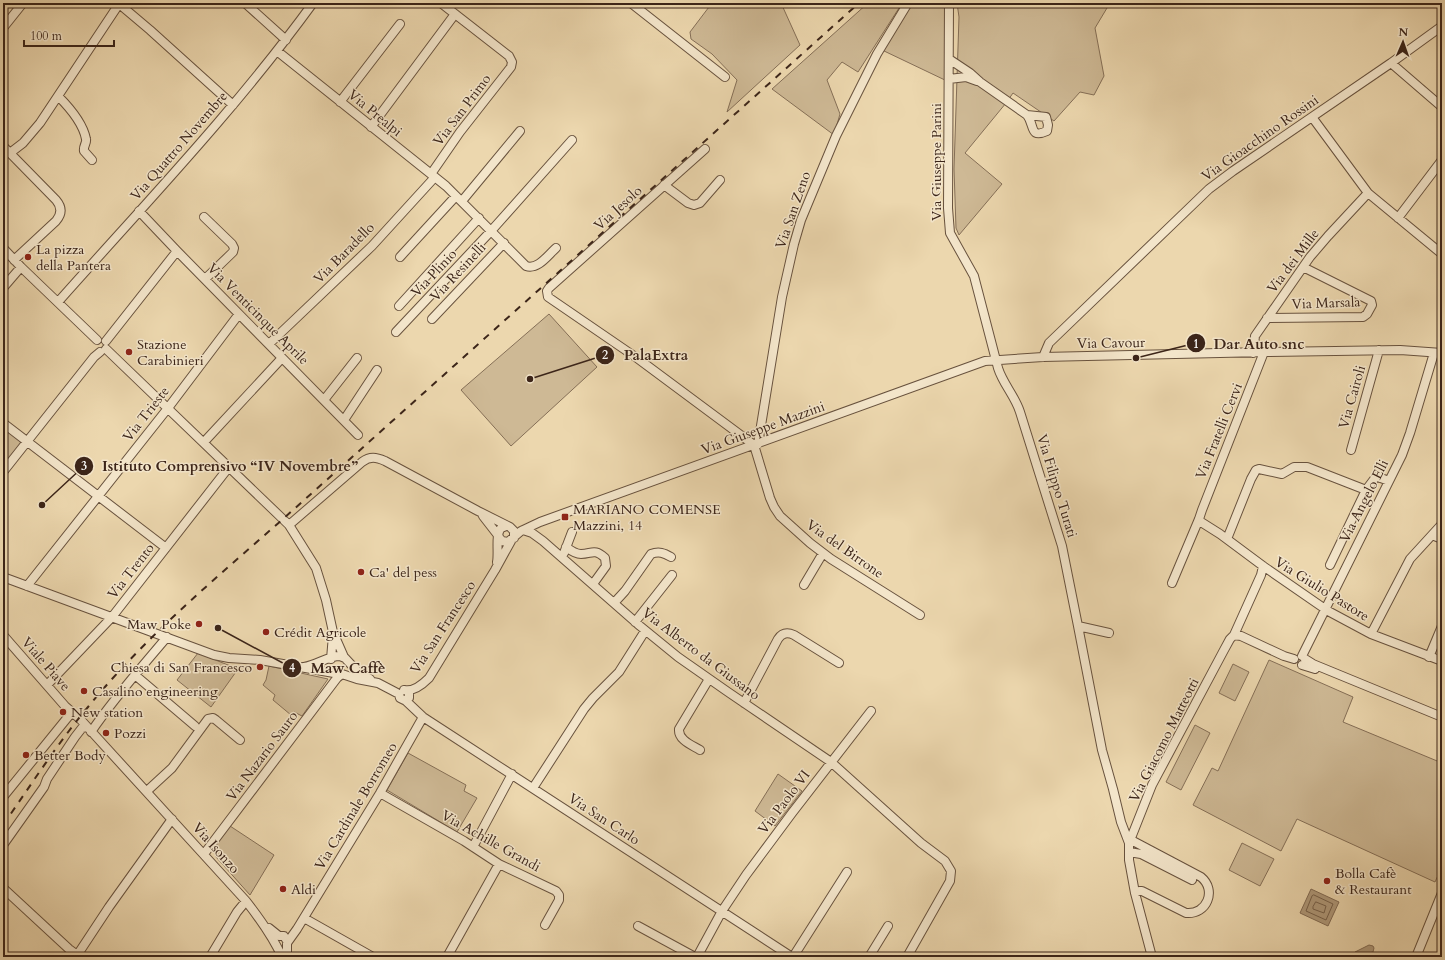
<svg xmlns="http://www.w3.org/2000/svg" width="1445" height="960" viewBox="0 0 1445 960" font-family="Cardo,serif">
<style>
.green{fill:#ceb995;stroke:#856f57}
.water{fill:#b09a7b;stroke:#826b54}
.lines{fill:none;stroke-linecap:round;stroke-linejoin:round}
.shore{stroke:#76604a;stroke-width:1}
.minor-casing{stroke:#68523e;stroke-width:10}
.minor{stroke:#f3e5ca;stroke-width:8}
.rail{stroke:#3c2519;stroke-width:2;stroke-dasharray:7 7;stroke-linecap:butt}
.poi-dot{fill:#8f2418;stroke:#f3e5ca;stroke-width:1.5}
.labels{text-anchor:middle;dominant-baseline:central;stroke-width:3;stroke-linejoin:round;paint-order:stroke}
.street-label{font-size:14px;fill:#3c2519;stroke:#f3e5ca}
.poi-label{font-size:14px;fill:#3c2519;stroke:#f3e5ca;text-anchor:start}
.leader{fill:none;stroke:#3c2519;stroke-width:1.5}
.callout-dot{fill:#3c2519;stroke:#f3e5ca;stroke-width:1.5}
.mark-label{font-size:12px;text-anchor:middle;font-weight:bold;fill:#fff}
.callout-label{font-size:15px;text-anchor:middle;font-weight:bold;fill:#3c2519;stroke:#f3e5ca;stroke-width:3;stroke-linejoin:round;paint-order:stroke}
</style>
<rect width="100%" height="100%" fill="#ecd7ae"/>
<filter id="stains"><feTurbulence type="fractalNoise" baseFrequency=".005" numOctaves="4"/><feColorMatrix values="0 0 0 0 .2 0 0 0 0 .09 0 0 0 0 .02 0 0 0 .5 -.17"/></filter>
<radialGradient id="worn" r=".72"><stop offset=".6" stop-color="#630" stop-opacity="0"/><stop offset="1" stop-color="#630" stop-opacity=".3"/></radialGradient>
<path class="green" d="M712 3H781L800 45 727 112 737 80 712 54 691 39 690 32Z
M868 3H892L899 8 858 72 842 62 827 80 840 114 834 135 772 89Z
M911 3H947V81L882 50Z
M957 3H1110L1095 28 1104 76 1094 95 1080 92 1054 121 1013 93 1006 103 965 153 1002 184 959 235 956 228 954 169 959 17Z
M549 314 597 367 511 446 461 390Z
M3 425 24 442 3 468Z
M198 653 238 669 211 707 177 680Z
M1269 660 1353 697 1343 722 1442 763V867L1435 882 1297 819 1281 851 1193 805 1212 768 1218 771Z
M1233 664 1249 672 1235 701 1219 693Z
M269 666 328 679 302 716 294 712 291 715 273 700 275 695 263 685 266 680Z
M1195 725 1210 733 1181 790 1166 782Z
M408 753 466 785 464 791 477 798 457 832 387 790Z
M778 774 802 791 775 826 755 811Z
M230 826 274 855 250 895 216 857C211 845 223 836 230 826Z
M1242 843 1274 859 1260 886 1229 870Z"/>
<path class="water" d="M1311 889 1339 902 1328 926 1300 913Z
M1369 945 1373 946 1374 948 1373 952 1369 953 1370 957H1363L1361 955 1359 957 1355 955V952Z"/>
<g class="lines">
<path class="shore" d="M1314 895 1333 904 1326 920 1306 911 1312 896Z
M1316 902 1326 906 1324 913 1313 909V907Z"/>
<defs>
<path id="minor" d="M118 3 150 30 233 105
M245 3 286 40
M631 3 725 77
M949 3 948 208 950 233 974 276 998 368C1003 384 1015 396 1020 412L1062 546 1078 626 1109 633
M3 28 23 3
M277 51 446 186 526 266C538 270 548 255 556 248
M949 59 970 73 980 82 1027 115C1035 125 1029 139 1047 131L1048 125 1046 117 1027 115
M1391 63 1442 107
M949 79 966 77 977 81
M58 96C69 107 83 123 86 139 87 143 83 146 84 151L92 160
M340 102 400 24
M1312 117 1368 193 1442 254
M371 127 455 14
M3 146 56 200C62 207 62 214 56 221L14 260
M705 149 549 288 547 291 548 297 637 358 754 445 770 498 774 507 780 516 810 543 831 559 920 615
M10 153 23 143 40 123 119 4
M431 174 460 132 511 67 512 62 509 56 441 3
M664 185 688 203 694 205 700 203 720 180
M462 201 520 131
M139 211 177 251 358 435
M204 217 232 244 234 248 233 252 205 279
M1398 218 1442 160
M3 248 21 267 97 340
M400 257 456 196
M3 288 21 267
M58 302C145 204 236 109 313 3
M399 306 479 218
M1267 318 1363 317 1367 314 1372 305 1371 301 1303 267
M432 319 504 243
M396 332 491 231 572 140
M106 341 177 251
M269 344 372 246 435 177
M106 349 289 525 316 568 326 600 333 632 344 657
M1253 353 1255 336 1310 257 1328 236 1368 193
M1043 357 1049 343 1209 189 1233 171 1391 63 1442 26
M324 400 357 358
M344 420 377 370
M3 423 166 548
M204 442 282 358
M758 444 782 297 794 244 801 220 836 136 877 54 908 3
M1351 450 1379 350
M3 472 94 357 100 352
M483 516 497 534
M1199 519 1201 522 1220 534 1263 566 1328 611 1371 634 1442 661
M289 525 362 462C370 456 376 457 385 461L478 511 510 527 514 531V538
M523 530 532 533 543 541 640 626 678 657 728 692 831 762 921 843 945 861 951 871 950 881 907 957
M1432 535 1442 539
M498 536 502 541 508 542 521 531 540 522 985 361 1043 357 1264 352 1400 350 1442 353
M1227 539 1251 479 1256 470 1259 469 1282 474 1294 467H1307L1366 490 1375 478 1378 477 1389 481
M566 547C570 550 576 554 581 554 592 554 594 548 605 558L606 566 593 584
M564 553 572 532
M497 562C499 552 495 535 501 528L506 526
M1330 565 1366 490
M3 577 214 655 229 658 260 660 334 673
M1172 583 1199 519 1202 510 1264 352
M804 585 823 553
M27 586 168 408 239 314
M614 603 625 591 651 554C659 551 664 553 671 557
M635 622 672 575
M1078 626 1102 750 1113 789 1121 822 1129 843
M1371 634 1410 559 1442 524
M3 635 65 706 81 720 246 901C260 919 273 937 282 957
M1234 635 1241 636 1284 656 1294 659
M1302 656 1402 455 1410 433 1434 353
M1429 657 1442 626
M331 659 333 635
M1305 659 1313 664 1442 717
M1302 665 1315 669
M304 667C317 665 328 656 340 656L345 658 358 672 370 679
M135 675 195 726
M47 685 112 617 229 467
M404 690C413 692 422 685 429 678L495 570 511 541
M405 700 423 717 792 957
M744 703 778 639C782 633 787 632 794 635L839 663
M91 732C114 698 141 668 167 637
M700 750C692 745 678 740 679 729L709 679
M533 788 584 709 593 698 619 672 645 631
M147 791 172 768 208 719 213 718 216 720 240 740
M380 793 464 841 499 864 556 891 559 895V900L545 925
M3 797 72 712
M1131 840 1201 877C1217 890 1207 915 1186 913L1142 891H1139L1135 893
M3 845 44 787 47 779 75 737 82 728 87 727
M473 847 512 774
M1129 852 1141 854 1192 880
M204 854 337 678 342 674 357 679 378 683 399 694 400 698 404 700 409 698V693L408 691
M3 888 69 949 80 957
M304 918 373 957
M638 926 695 957
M269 928 279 936H284L287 941V957
M287 943 297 929 380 793 423 717
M76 957 109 907 172 819
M210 957 237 912 246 901
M447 957 499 864
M697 957 722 911 746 875 792 813 871 711
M793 957 847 872
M869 957 888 926
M1152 957 1135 893 1129 860V843L1152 785 1224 650 1230 639 1234 635 1261 575 1263 566
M1416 957 1442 893"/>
</defs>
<use href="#minor" class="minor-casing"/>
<use href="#minor" class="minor"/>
<path class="rail" d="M3 825C31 785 57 744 88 707 145 637 216 578 283 519L859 3"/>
</g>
<g class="poi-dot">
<circle cx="28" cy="257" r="4"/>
<circle cx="129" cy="352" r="4"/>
<rect x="561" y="513" width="8" height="8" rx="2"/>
<circle cx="361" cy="572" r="4"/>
<circle cx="199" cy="624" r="4"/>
<circle cx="266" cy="632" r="4"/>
<circle cx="260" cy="667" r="4"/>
<circle cx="84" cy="691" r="4"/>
<circle cx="63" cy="712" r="4"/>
<circle cx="106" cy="733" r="4"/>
<circle cx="26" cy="755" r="4"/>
<circle cx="1327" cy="881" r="4"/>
<circle cx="283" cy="889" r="4"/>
</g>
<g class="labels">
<g class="street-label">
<text transform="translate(462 110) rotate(-53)">Via San Primo</text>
<text transform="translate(375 113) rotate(39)">Via Prealpi</text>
<text transform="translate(1260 138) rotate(-35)">Via Gioacchino Rossini</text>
<text transform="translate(179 146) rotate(-49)">Via Quattro Novembre</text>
<text transform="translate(936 162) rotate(-90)">Via Giuseppe Parini</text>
<text transform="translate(618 208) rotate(-42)">Via Jesolo</text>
<text transform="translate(793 210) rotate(-71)">Via San Zeno</text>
<text transform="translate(344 253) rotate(-45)">Via Baradello</text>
<text transform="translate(1293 261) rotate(-53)">Via dei Mille</text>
<text transform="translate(458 272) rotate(-47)">Via Resinelli</text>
<text transform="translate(434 273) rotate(-47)">Via Plinio</text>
<text transform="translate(1326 303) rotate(-2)">Via Marsala</text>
<text transform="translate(258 314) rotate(45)">Via Venticinque Aprile</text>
<text transform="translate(1111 343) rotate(-1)">Via Cavour</text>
<text transform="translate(1352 397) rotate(-74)">Via Cairoli</text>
<text transform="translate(146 414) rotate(-52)">Via Trieste</text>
<text transform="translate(763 428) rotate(-20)">Via Giuseppe Mazzini</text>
<text transform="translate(1219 431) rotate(-68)">Via Fratelli Cervi</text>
<text transform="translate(1057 486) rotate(73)">Via Filippo Turati</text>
<text transform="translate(1364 501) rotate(-63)">Via Angelo Elli</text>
<text transform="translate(845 549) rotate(35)">Via del Birrone</text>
<text transform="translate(131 571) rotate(-52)">Via Trento</text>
<text transform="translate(1322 589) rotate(32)">Via Giulio Pastore</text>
<text transform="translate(443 627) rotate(-57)">Via San Francesco</text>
<text transform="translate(701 654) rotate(37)">Via Alberto da Giussano</text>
<text transform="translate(46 664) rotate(49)">Viale Piave</text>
<text transform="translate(1164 740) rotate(-63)">Via Giacomo Matteotti</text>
<text transform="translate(262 756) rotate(-53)">Via Nazario Sauro</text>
<text transform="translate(784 802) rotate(-53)">Via Paolo VI</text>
<text transform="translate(356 806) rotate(-59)">Via Cardinale Borromeo</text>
<text transform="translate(604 819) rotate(33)">Via San Carlo</text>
<text transform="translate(491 841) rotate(29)">Via Achille Grandi</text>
<text transform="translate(216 848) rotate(48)">Via Isonzo</text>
</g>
<g class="poi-label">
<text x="36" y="249">La pizza<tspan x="36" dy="16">della Pantera</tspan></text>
<text x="137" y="344">Stazione<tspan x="137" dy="16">Carabinieri</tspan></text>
<text x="573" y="509">MARIANO COMENSE<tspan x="573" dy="16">Mazzini, 14</tspan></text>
<text x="369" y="572">Ca' del pess</text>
<text x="191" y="624" text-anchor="end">Maw Poke</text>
<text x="274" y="632">Crédit Agricole</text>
<text x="252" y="667" text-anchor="end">Chiesa di San Francesco</text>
<text x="92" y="691">Casalino engineering</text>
<text x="71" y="712">New station</text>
<text x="114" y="733">Pozzi</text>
<text x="34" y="755">Better Body</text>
<text x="1335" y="873">Bolla Cafè<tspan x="1335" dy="16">&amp; Restaurant</tspan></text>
<text x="291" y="889">Aldi</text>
</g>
</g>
<path class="leader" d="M1136 358L1196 343M530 379L605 355M42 505L84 466M218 628L292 668"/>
<g class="callout-dot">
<circle cx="1136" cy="358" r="4"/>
<circle cx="530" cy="379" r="4"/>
<circle cx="42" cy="505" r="4"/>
<circle cx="218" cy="628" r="4"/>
<circle cx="1196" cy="343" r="10"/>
<circle cx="605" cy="355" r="10"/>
<circle cx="84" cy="466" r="10"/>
<circle cx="292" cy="668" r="10"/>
</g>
<g class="mark-label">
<text x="1196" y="348">1</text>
<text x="605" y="359">2</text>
<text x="84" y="470">3</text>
<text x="292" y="672">4</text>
</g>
<g class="callout-label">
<text x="1259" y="349">Dar Auto snc</text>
<text x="656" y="360">PalaExtra</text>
<text x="230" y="471">Istituto Comprensivo “IV Novembre”</text>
<text x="348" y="673">Maw Caffè</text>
</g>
<rect width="1445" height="960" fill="none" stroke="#ecd7ae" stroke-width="16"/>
<rect x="4" y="4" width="1437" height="952" fill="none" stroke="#3c2519" stroke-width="2"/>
<rect x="8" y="8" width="1429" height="944" fill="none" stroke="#3c2519"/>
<g transform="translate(1403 42) rotate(2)" stroke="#f3e5ca" stroke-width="3" paint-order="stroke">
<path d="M0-3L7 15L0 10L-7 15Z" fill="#3c2519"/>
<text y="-6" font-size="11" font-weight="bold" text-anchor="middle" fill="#3c2519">N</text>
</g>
<path d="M24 40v6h90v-6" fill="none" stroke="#3c2519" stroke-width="2"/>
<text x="30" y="40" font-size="12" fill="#3c2519" stroke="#f3e5ca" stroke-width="3" paint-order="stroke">100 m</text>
<rect width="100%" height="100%" filter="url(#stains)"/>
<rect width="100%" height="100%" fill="url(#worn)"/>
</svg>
